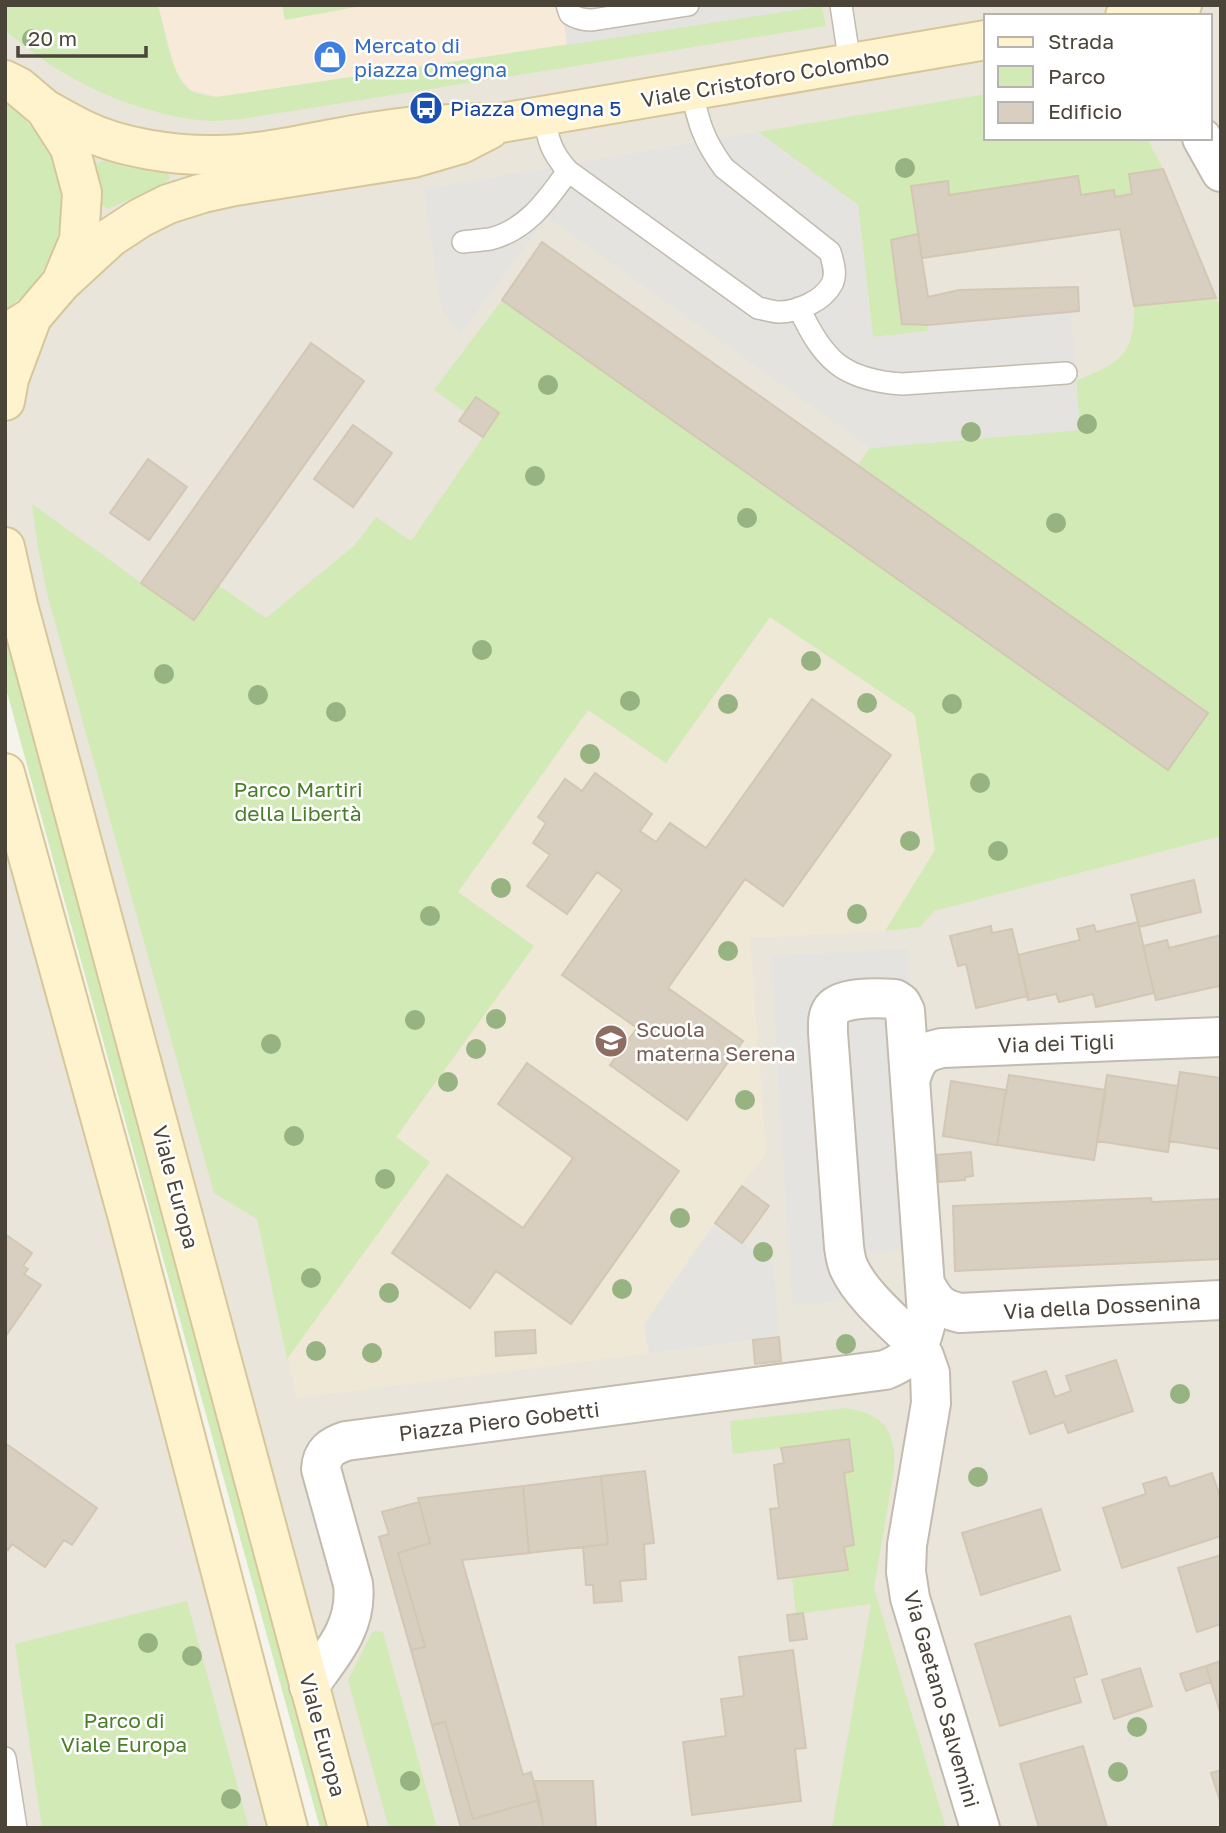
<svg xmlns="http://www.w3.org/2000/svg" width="1226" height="1833" viewBox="0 0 1226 1833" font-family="'Golos Text',sans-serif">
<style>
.residential{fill:#eae5da}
.commercial{fill:#f7ead8}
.education{fill:#efe8d6}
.green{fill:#d2eab5}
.parking{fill:#e5e3e0}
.building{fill:#d8cfc1;stroke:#d3c7b4;stroke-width:2}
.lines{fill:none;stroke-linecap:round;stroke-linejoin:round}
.lane-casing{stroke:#c2bbae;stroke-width:24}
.street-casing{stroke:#c2bbae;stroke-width:42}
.secondary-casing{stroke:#d6c79b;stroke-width:42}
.lane{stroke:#fff;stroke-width:21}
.street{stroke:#fff;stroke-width:38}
.secondary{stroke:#fff3cd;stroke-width:38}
.tree{fill:#97b381}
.labels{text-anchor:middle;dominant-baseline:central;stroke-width:5;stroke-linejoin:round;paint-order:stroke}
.shop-label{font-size:21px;fill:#366cbe;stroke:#fff;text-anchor:start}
.street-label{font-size:21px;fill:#4b4439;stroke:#fff}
.transit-label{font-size:21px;fill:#164399;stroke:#fff;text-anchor:start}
.park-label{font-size:21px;fill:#4a7f2a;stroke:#fff}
.education-label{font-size:21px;fill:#785e54;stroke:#fff;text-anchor:start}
</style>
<rect width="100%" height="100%" fill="#f6f3ec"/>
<path class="residential" d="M5 5H1127L1130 12 1106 16H986V36L503 120 147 145 5 75Z
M1203 5H1221V162L1210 138V16H1147Z
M986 45V138H1195L1221 184V1828H357L12 560 5 518V439L15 379 64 286 76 149 136 151Z
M5 791 287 1828H5Z"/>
<path class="commercial" d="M158 5H562L567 45 217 97 190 90 181 79 175 69Z"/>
<path class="education" d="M770 617 915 715 935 850 885 931 750 938 766 1152 742 1186 769 1206 742 1243 774 1265 779 1337 297 1398 275 1306 534 946 458 893 588 709 666 763Z"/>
<path class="green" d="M5 5H158C164 28 171 76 190 90 197 95 209 96 217 97L822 6 826 26 242 119C232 119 221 121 210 121 137 116 59 79 5 30Z
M282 5H367L285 20Z
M986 94V138H1147L1163 169 1132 194 1115 197 1114 190 1081 195 1078 176 949 195 947 181 912 186 918 234 891 240 902 324 928 325V331L873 337 858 205 758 132Z
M5 103 18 111 46 144 60 180 62 218 53 256 31 289 5 311Z
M105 160 126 167 168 173 170 178 165 183 108 209 102 205 95 168 97 163Z
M1216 298 1221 308V836L934 911 920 927 885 931 935 850 915 715 770 617 666 763 588 710 458 892 534 946 396 1137 430 1162 287 1359 257 1219 214 1193 48 597 38 548 32 504 193 620 218 585 266 618 355 545 376 517 411 541 499 414 476 397 465 412 434 390 502 300 1168 770 1208 712 858 465 870 448 1080 430 1076 381C1119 363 1135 356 1134 306Z
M5 635 335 1828H320L5 685Z
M846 1408C886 1415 896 1431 894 1470L874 1588 946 1828H832L871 1604 796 1614 792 1577 847 1569 844 1547 854 1545 844 1473 853 1471 849 1440 733 1454 730 1421Z
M187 1601 249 1828H42L15 1644Z
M375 1631 383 1632 437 1828H389L348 1680 371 1634Z"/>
<path class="parking" d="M562 5H827L567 45Z
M758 132 858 205 873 337 927 331 928 325 1071 312 1080 430 870 448 547 217 461 333 452 324 444 312 439 296 424 189Z
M907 949 928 1247 864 1254 838 1302 792 1305 771 956Z
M715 1223 774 1265 779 1337 649 1353 644 1324Z"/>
<path class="building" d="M1163 169 1216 298 1134 306 1120 229 922 258 911 186 948 181 949 195 1078 176 1081 195 1114 190 1115 197 1132 194 1129 174Z
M918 234 928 297 959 290 1078 287 1079 311 928 325 902 324 891 240Z
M542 242 1208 713 1168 770 502 300Z
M311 343 364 381 194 620 141 583Z
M476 397 499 413 483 437 459 421Z
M353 425 392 453 353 507 314 479Z
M148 459 187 487 149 540 110 513Z
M812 699 891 755 783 906 745 879 668 988 743 1041 687 1120 610 1065 637 1028 562 975 622 890 597 872 567 914 527 886 550 855 533 843 546 823 538 817 565 779 582 791 595 773 652 814 640 831 656 842 670 823 706 848Z
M1194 880 1201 912 1139 927 1131 895Z
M1138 922 1154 993 1096 1007 1093 994 1059 1002 1056 994 1028 1000 1018 955 1080 940 1077 929 1094 925 1096 932Z
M991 926 992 933 1012 929 1028 996 976 1008 966 964 958 966 950 936Z
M1221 935V994L1219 986 1156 1000 1143 946 1167 940 1169 948Z
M527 1063 679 1171 571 1324 496 1271 470 1308 392 1253 447 1175 523 1228 573 1158 498 1104Z
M1180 1072 1221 1078V1149L1169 1141Z
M1009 1075 1106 1090 1094 1160 997 1145Z
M1107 1075 1178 1086 1168 1152 1097 1141Z
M951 1081 1006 1090 997 1145 943 1136Z
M971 1152 973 1176 965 1177V1180L939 1182 937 1155Z
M742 1186 769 1206 742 1243 715 1223Z
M1151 1198 1152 1202 1221 1199V1259L955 1271 953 1206Z
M5 1234 32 1253 23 1266 28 1269 24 1274 41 1285 5 1337Z
M535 1330 536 1353 496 1356 495 1332Z
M779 1337 781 1361 755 1364 753 1340Z
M1116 1360 1133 1411 1068 1433 1064 1422 1030 1434 1013 1382 1046 1371 1055 1397 1071 1391 1066 1376Z
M849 1439 853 1471 844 1473 854 1545 844 1547 848 1570 778 1579 770 1509 779 1508 774 1465 784 1463 781 1448Z
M5 1443 97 1508 72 1545 64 1540 45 1567 12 1544 8 1550 5 1548Z
M645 1471 654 1543 644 1544 646 1579 620 1581 622 1601 594 1603 593 1585H586L583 1547 608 1544 601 1476Z
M1212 1473 1221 1500V1536L1122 1568 1103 1508 1146 1494 1143 1484 1166 1477 1170 1487Z
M601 1476 608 1544 529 1553 523 1486Z
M523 1486 529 1553 462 1560 523 1775 531 1772 539 1800 473 1819 445 1722 432 1725 411 1650 425 1647 398 1553 430 1543 418 1498Z
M419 1502 430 1543 398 1553 425 1647 411 1650 379 1537 389 1534 382 1512Z
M1041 1509 1060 1570 981 1595 962 1533Z
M1221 1555V1624L1197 1632 1178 1568Z
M803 1613 807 1639 790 1641 787 1615Z
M1070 1616 1087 1674 1074 1678 1081 1702 1000 1726 975 1644Z
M793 1650 806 1748 795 1749 801 1801 692 1815 683 1742 726 1736 721 1699 744 1696 739 1657Z
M1221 1661V1715L1206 1666Z
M1206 1666 1211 1682 1186 1691 1180 1674Z
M1140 1668 1152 1706 1114 1719 1102 1680Z
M445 1722 473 1819 539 1800 544 1828H461L432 1725Z
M1083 1746 1107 1827 1039 1828 1020 1764Z
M1221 1770V1804L1211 1773Z
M533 1781H593L596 1828H544Z"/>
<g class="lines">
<defs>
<path id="lane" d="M567 5 570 14C577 19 583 20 592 20L688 5
M841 5 850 64
M544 116C548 140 551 152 568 171L758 308C765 309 772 312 779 312 797 312 823 301 832 284 837 274 833 262 830 252L724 168C703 140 699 123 691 90
M463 242C472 241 482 240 490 239 527 230 548 199 568 171
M799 308C823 360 843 380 902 384L1066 373
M5 1758 16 1828"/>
<path id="street" d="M1202 138 1221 172
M910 1081C916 1060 921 1052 942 1048L1221 1037
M925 1284C935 1302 939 1308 960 1313L1221 1300
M309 1686C332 1654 358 1626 353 1584L321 1469C322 1452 331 1446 346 1441L885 1370C913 1359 924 1343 927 1314L905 1011 901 1003 895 999C879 998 839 996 831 1011 827 1018 828 1026 828 1033L844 1247C845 1254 846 1262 849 1268 861 1295 897 1325 918 1346L924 1356 930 1373 931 1403 907 1545 906 1572 910 1598 980 1828"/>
<path id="secondary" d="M1125 16 1182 5
M5 80 19 87 45 109 70 148 82 193 79 240 61 283 32 317 5 334
M45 109C57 116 70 123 82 129 120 148 175 156 217 155 273 154 330 137 385 130 424 124 462 123 501 123L986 40
M61 283 111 237 140 218 168 204 203 193 235 186 413 158 461 144 490 129
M5 401 9 379 32 317
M5 547 18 605 348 1828
M5 773 128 1218 288 1828"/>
</defs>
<use href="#lane" class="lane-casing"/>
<use href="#street" class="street-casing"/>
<use href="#secondary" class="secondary-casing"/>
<use href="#lane" class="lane"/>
<use href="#street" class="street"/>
<use href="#secondary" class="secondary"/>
</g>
<g class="tree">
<circle cx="32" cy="39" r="10"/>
<circle cx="905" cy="168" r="10"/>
<circle cx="548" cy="385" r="10"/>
<circle cx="1087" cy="424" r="10"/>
<circle cx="971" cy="432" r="10"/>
<circle cx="535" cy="476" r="10"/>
<circle cx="747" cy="518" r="10"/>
<circle cx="1056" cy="523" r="10"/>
<circle cx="482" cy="650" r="10"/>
<circle cx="811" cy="661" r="10"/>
<circle cx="164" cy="674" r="10"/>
<circle cx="258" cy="695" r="10"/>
<circle cx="630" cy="701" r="10"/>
<circle cx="867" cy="703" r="10"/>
<circle cx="728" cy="704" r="10"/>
<circle cx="952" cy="704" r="10"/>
<circle cx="336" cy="712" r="10"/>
<circle cx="590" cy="754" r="10"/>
<circle cx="980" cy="783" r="10"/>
<circle cx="910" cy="841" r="10"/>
<circle cx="998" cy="851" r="10"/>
<circle cx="501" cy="888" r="10"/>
<circle cx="857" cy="914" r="10"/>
<circle cx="430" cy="916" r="10"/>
<circle cx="728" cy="951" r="10"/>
<circle cx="496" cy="1019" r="10"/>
<circle cx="415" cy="1020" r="10"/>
<circle cx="271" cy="1044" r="10"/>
<circle cx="476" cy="1049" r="10"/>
<circle cx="448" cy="1082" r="10"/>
<circle cx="745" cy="1100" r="10"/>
<circle cx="294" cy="1136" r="10"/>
<circle cx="385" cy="1179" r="10"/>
<circle cx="680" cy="1218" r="10"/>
<circle cx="763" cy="1252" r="10"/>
<circle cx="311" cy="1278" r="10"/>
<circle cx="622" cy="1289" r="10"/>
<circle cx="389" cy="1293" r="10"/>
<circle cx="846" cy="1344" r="10"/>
<circle cx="316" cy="1351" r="10"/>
<circle cx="372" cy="1353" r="10"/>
<circle cx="1180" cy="1394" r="10"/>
<circle cx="978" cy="1477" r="10"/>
<circle cx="148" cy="1643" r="10"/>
<circle cx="192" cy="1656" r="10"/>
<circle cx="1137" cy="1727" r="10"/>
<circle cx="1118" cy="1772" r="10"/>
<circle cx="410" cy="1781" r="10"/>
<circle cx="231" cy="1799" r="10"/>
</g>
<defs>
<symbol id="shop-disc" viewBox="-11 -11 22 22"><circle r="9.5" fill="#3f7fe0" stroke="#fff"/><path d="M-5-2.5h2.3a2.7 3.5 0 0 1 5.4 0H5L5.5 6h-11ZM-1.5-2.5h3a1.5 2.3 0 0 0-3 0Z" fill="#fff"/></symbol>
<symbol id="bus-disc" viewBox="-11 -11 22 22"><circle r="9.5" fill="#1a4fb4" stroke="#fff"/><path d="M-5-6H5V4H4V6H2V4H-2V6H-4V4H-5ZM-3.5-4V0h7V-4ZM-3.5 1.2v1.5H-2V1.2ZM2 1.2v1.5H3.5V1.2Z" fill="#fff"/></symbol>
<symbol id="school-disc" viewBox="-11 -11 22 22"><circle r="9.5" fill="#8d6e63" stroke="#fff"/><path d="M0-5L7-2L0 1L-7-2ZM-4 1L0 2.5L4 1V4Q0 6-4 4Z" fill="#fff"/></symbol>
</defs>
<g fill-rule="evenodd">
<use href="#shop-disc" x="311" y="38" width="38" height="38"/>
<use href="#bus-disc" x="407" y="89" width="38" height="38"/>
<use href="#school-disc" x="592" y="1022" width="38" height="38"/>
</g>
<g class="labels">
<g class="shop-label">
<text x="354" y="45">Mercato di<tspan x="354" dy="24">piazza Omegna</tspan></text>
</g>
<g class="street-label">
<text transform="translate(765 78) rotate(-10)">Viale Cristoforo Colombo</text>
<text transform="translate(1056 1043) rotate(-2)">Via dei Tigli</text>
<text transform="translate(176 1187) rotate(75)">Viale Europa</text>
<text transform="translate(1102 1306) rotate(-3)">Via della Dossenina</text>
<text transform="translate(499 1421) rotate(-7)">Piazza Piero Gobetti</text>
<text transform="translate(942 1699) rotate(74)">Via Gaetano Salvemini</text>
<text transform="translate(323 1735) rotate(75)">Viale Europa</text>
</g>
<g class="transit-label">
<text x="450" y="108">Piazza Omegna 5</text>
</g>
<g class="park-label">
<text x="298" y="789">Parco Martiri<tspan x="298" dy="24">della Libertà</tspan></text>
<text x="124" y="1720">Parco di<tspan x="124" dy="24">Viale Europa</tspan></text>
</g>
<g class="education-label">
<text x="636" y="1029">Scuola<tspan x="636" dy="24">materna Serena</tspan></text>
</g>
</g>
<rect width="1226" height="1833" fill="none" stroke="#4b4439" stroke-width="14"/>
<rect x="984" y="14" width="228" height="126" fill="#ffffff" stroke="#b7b4b0" stroke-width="2"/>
<rect x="998" y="37" width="35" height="10" fill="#fff3cd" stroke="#b7b4b0" stroke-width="2"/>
<text x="1048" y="49" font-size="21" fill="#4b4439">Strada</text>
<rect x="998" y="66" width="35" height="21" fill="#d2eab5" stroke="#b7b4b0" stroke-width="2"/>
<text x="1048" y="84" font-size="21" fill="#4b4439">Parco</text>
<rect x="998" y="102" width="35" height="21" fill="#d8cfc1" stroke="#b7b4b0" stroke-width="2"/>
<text x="1048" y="119" font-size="21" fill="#4b4439">Edificio</text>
<path d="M18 46v10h128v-10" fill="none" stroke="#4b4439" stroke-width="3.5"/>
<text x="28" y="46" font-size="21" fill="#4b4439" stroke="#ffffff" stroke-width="5" paint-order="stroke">20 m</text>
</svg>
